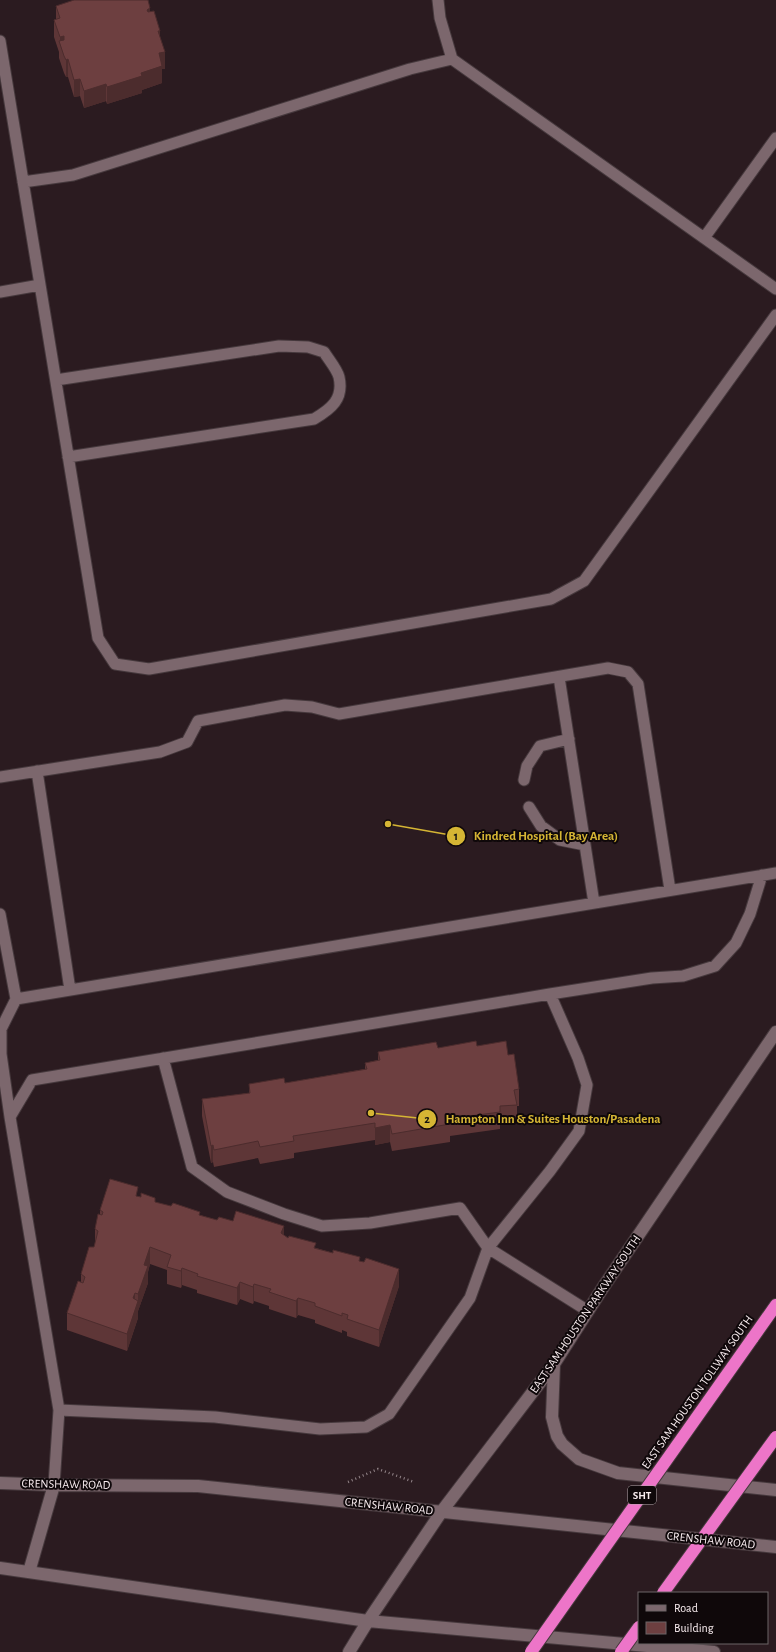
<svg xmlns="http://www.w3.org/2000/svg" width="776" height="1652" viewBox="0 0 776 1652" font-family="'Alegreya Sans',sans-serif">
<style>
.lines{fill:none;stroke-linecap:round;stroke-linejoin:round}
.service-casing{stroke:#46393d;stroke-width:13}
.secondary-casing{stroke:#46393d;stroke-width:14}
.motorway-casing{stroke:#46393d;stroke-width:14}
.path{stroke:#938589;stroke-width:2.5;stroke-dasharray:1 3;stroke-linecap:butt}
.service{stroke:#7c676d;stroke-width:11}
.secondary{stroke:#7c676d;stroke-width:12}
.motorway{stroke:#ed75c8;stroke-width:12}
.motorway-bridge-casing{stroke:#46393d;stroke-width:14;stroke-linecap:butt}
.motorway-bridge{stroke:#ed75c8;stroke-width:12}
.wall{fill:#5e3637}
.shaded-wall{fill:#4c2c2d}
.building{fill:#6d3f40;stroke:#4c2c2d}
.labels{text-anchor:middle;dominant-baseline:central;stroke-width:4;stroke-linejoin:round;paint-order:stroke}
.shield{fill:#0f080a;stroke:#b4a9ac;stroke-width:1}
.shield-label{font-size:11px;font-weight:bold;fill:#faeef1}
.street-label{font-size:12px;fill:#faeef1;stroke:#0f080a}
.leader{fill:none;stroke:#d5b534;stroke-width:1.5}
.callout-dot{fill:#d5b534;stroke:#0f080a;stroke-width:1.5}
.mark-label{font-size:12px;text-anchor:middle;font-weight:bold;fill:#111}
.callout-label{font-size:13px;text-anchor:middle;font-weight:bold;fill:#d5b534;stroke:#0f080a;stroke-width:4;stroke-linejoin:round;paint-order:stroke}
</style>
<rect width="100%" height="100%" fill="#2b1b20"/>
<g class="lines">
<defs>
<path id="service" d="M438 0 440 18 452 59 776 289
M0 41 98 638 115 664 149 669 551 599 584 581 776 315
M23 182 73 175 410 69 452 59
M704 238 776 138
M0 292 40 285
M56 380 279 346 308 347 324 352C329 360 337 369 339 377 344 399 331 409 314 419L68 457
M559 677 594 903
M37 771 70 990
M0 777 160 752 187 742 198 721 285 705 312 707 339 714 608 668 628 672 638 684 670 890
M524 780 527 766 540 746 569 739
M529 807 541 826 560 840 585 845
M0 914 16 999
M10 1117 32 1080 550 994
M588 1311 488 1248 550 1171 579 1131 587 1085 578 1058 550 994 652 978 683 976 715 966 736 943 750 914 762 875
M59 1410 215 1417 320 1429 366 1427 389 1414 470 1298 488 1248 460 1208 370 1223 322 1226 284 1214 227 1192 192 1167 163 1058
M54 1485 59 1410 10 1117 1 1054V1029L16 999 776 873"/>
<path id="secondary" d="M554 1364 552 1417 557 1436 562 1444 579 1459 618 1473 776 1490
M0 1483 54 1485 198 1486 776 1547
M0 1568 368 1621 714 1652
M29 1572 54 1485
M349 1652 368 1621 442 1511 554 1364 604 1286 776 1032"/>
<path id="motorway" d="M752 1339 776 1305"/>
</defs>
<use href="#service" class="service-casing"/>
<use href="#secondary" class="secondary-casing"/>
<use href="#motorway" class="motorway-casing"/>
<path class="path" d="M348 1482 378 1469 414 1482"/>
<use href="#service" class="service"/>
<use href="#secondary" class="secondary"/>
<use href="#motorway" class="motorway"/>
<defs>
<path id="motorway-bridge" d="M663 1593 776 1437
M531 1652 752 1339
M621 1652 639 1627"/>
</defs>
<use href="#motorway-bridge" class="motorway-bridge-casing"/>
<use href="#motorway-bridge" class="motorway-bridge"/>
</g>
<path class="wall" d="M56 6 150 12 160 38 165 69H162V83L142 90V93L107 104 106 101 84 108 80 96 74 97 68 77H66L64 73 59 58V52L54 37V20H56Z
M477 1046 508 1055 519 1089V1106H517V1122L500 1123V1129L450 1136V1142L392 1151 390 1142 375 1145V1140L294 1153V1158L260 1164 258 1158 214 1167 213 1162 211 1163 202 1116V1099L249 1093V1084L285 1083 365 1069V1063L378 1060V1052L438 1048Z
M138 1196 155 1202 217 1220 284 1235 288 1238 316 1248 360 1261 399 1286 379 1347 347 1336V1332L342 1330V1333L315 1323V1320L298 1315 296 1318 269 1309V1306L254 1301 253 1304 240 1299 237 1305 197 1293V1290L182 1285 181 1288 167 1284V1270L150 1264 148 1272V1283L138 1311V1318L127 1351 67 1330V1313L81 1282V1274L94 1247 95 1244V1229L100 1215V1210Z"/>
<path class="shaded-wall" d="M150 8V25L147 10Z
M158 31H160V48Z
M64 36V53L60 44V37Z
M165 52V69H162V83L142 90V93L107 104V87L141 73 159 53Z
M68 59V77H66V60Z
M80 79V96L74 97V80Z
M106 84V101L84 108V91Z
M390 1125V1142L375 1145V1128Z
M213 1145V1162L211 1163V1146Z
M284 1226V1243L281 1233Z
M150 1247V1264L148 1272V1283L138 1311V1294L144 1265Z
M182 1268V1285L181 1288V1271Z
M399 1269V1286L379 1347V1330Z
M240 1282V1299L237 1305V1288Z
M254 1284V1301L253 1304V1287Z
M135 1293V1310L138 1301V1318L127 1351V1334L133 1298Z
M298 1298V1315L296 1318V1301Z"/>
<path class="building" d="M74 0H148L150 8 147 10 148 12 154 11 160 31H158L165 52 159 53 162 66 141 73 142 76 107 87 106 84 84 91 80 79 74 80 68 59 66 60 64 56 59 41 64 40V36L60 37 54 20 60 18 56 6Z
M476 1041 477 1046 506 1041 508 1055 514 1054 519 1089 514 1090 517 1105 500 1106V1112L448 1119 450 1124 392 1134 390 1125 375 1128V1123L293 1136 294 1141 260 1147 258 1141 214 1150 213 1145 211 1146 202 1099 250 1093 249 1084 284 1078 285 1083 367 1069 365 1063 380 1060 378 1052 436 1042 438 1048Z
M110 1179 138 1187 136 1196 141 1197V1193L155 1198V1202L171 1206 173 1203 200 1212 199 1215 217 1220 219 1217 233 1221 236 1211 284 1226 281 1233 288 1238 289 1236 316 1243 314 1248 333 1253V1250L360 1257 359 1261 364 1262 366 1258 399 1269 379 1330 347 1319 348 1315 342 1313V1316L315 1306V1303L298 1298 296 1301 269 1292 271 1289 254 1284 253 1287 240 1282 237 1288 197 1276 198 1274 182 1268 181 1271 167 1267 171 1255 150 1247 144 1265 148 1266 138 1294 135 1293 133 1298 138 1301 127 1334 67 1313 78 1281 83 1283 85 1277 81 1274 89 1247H94L98 1231 95 1229 98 1214 102 1215 103 1212 100 1210Z"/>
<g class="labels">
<rect class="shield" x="628" y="1486" width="28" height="18" rx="3"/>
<g class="shield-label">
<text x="642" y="1495">SHT</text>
</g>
<g class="street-label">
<text transform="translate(585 1314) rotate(-56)">EAST SAM HOUSTON PARKWAY SOUTH</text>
<text transform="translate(697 1392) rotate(-55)">EAST SAM HOUSTON TOLLWAY SOUTH</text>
<text transform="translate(66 1484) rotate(1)">CRENSHAW ROAD</text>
<text transform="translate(389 1506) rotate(6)">CRENSHAW ROAD</text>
<text transform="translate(711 1540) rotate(6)">CRENSHAW ROAD</text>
</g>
</g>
<path class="leader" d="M388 824L456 836M371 1113L427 1119"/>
<g class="callout-dot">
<circle cx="388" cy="824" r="4"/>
<circle cx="371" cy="1113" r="4"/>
<circle cx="456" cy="836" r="10"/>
<circle cx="427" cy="1119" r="10"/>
</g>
<g class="mark-label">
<text x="456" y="840">1</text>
<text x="427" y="1123">2</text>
</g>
<g class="callout-label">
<text x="546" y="840">Kindred Hospital (Bay Area)</text>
<text x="553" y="1123">Hampton Inn &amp; Suites Houston/Pasadena</text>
</g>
<rect x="638" y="1592" width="130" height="52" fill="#0f080a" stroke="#6d6466"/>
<rect x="646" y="1605" width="20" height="6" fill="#7c676d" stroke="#6d6466"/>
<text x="674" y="1612" font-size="12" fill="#faeef1">Road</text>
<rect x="646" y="1622" width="20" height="12" fill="#6d3f40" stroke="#6d6466"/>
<text x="674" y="1632" font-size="12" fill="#faeef1">Building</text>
</svg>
